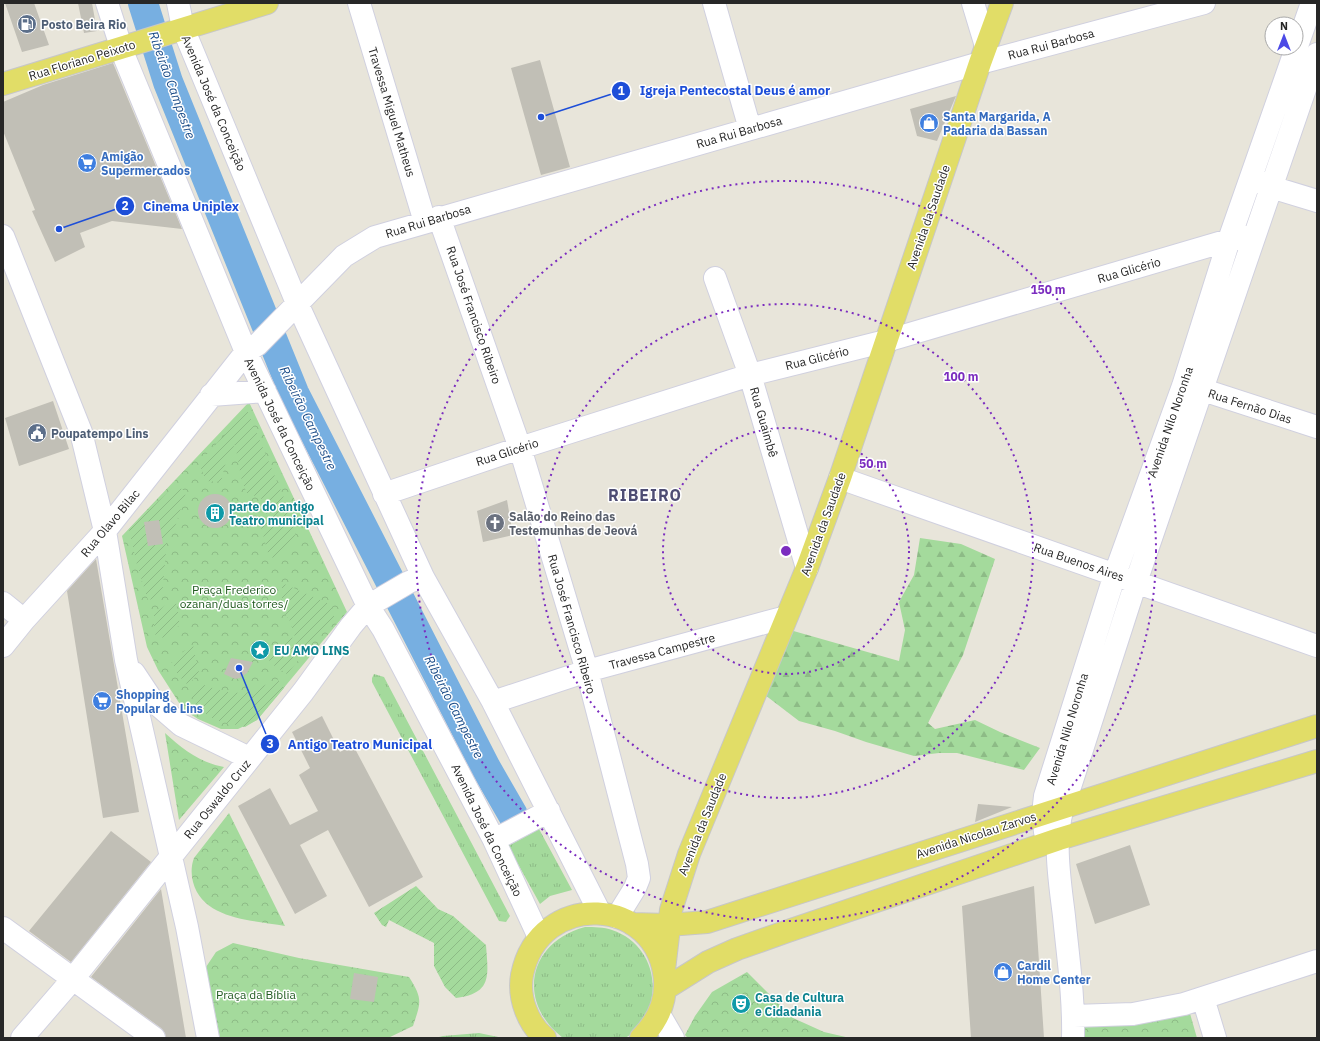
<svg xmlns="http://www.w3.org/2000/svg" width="1320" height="1041" viewBox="0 0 1320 1041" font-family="'IBM Plex Sans',sans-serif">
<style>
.grass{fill:url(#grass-tufts)}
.forest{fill:url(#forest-firs)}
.park{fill:url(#park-crowns)}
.garden{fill:url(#garden-furrows)}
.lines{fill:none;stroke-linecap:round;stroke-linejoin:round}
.river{stroke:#77afe1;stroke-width:30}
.building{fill:#c1bfb6}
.minor-casing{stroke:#d0d0df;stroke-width:24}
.major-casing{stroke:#c7c7c7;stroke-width:24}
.minor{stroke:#fff;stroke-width:22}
.major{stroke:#e1dd67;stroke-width:22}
.ring{fill:none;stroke:#7b2cbf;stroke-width:2;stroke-dasharray:2 4}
.labels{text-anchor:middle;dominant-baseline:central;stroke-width:3;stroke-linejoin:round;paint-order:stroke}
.service-label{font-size:12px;font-weight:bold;fill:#4e5e75;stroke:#fff;text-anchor:start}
.street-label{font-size:12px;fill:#272727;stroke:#fff}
.shop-label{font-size:12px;font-weight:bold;fill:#366cbe;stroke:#fff;text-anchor:start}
.culture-label{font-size:12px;font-weight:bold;fill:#0d838f;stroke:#fff;text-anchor:start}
.worship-label{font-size:12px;font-weight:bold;fill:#5b616d;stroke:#fff;text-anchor:start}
.park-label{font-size:12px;fill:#215b20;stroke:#fff}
.water-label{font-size:13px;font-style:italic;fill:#1b4c88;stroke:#fff}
.district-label{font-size:16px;font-weight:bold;letter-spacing:1px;fill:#4e4d73;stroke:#fff}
.centre{fill:#7b2cbf;stroke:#fff;stroke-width:2}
.ring-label{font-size:12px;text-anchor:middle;font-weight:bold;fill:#7b2cbf;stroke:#fff;stroke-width:3;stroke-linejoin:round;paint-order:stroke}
.leader{fill:none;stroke:#1d4ed8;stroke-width:1.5}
.callout-dot{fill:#1d4ed8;stroke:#fff;stroke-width:1.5}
.mark-label{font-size:12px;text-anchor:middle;font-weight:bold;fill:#fff}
.callout-label{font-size:13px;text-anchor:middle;font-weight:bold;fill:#1d4ed8;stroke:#fff;stroke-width:3;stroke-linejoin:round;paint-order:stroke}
</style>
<defs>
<pattern id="grass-tufts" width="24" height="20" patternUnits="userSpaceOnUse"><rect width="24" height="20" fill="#a4da9c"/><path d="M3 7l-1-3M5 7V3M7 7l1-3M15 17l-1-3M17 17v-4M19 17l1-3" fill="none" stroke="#8dbb86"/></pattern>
<pattern id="forest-firs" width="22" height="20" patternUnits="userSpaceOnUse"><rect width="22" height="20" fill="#a4da9c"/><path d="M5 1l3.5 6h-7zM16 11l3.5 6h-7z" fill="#8dbb86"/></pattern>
<pattern id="park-crowns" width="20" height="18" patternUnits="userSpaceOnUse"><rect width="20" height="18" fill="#a4da9c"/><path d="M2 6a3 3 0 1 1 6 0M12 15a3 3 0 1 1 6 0" fill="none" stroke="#8dbb86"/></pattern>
<pattern id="garden-furrows" width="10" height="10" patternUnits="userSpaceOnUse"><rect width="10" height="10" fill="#a4da9c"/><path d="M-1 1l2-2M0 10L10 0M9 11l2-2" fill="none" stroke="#8dbb86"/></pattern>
</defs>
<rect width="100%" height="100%" fill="#e8e5da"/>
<path class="grass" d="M374 674 384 677 510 916 506 922 499 921 372 682V678Z
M539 829 572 890 550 896 540 904 508 846Z
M585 927C594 927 604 927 612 930 652 943 665 992 640 1024 636 1029 630 1037 624 1038 619 1039 611 1038 606 1038 591 1038 577 1038 563 1038 516 1002 528 942 585 927Z
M479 1033 503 1038H435L443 1036Z"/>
<path class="forest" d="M920 538 961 544 995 559 963 655 928 723 935 729 975 720 1000 732 1040 748 1024 770 957 753H939L914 756 866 742 835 731 799 721 765 695 790 630 899 661 905 630 899 602 914 575Z"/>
<path class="park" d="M249 402 347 612 257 720 238 729H221L198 719 183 709 158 670 147 647 122 536Z
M165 733C182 749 201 763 224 767L179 820Z
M229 813 285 926C253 920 203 920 193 882 191 874 191 866 194 858Z
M233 943 299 958 409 977C423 999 421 1002 413 1026L388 1038H220L206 967 216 952Z
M747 972 793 1018 824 1032 850 1038H688L685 1035 695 1016 712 992Z
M1189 1010 1197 1038H1082L1084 1020Z"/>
<path class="garden" d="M247 410 295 524C296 545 292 549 275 560L268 553 261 527 267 515 261 498 247 493 242 482 235 444 225 465 221 482 206 481 199 463Z
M176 485 186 492 175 527 167 540 162 597 148 600 137 565 129 529Z
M282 583 332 605 334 617 287 674 269 662 273 648 285 640 295 637 290 621 282 610Z
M175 598C179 618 185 626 166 639L154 634V614Z
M193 645 199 673 188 685 178 675 171 660Z
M277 679 284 688 257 720 245 727 215 720 197 708 191 694 204 685C236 697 247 695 277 679Z
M416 886 438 909 453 916 486 945C488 975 493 993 456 998L445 987 434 966V943L389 920 386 927 382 925 374 913Z"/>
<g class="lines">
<path class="river" d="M143 3 168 82 294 393 486 768 513 815"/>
</g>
<path class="building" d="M5 3H34L49 45 22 52Z
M78 3H92L97 31 84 33Z
M540 60 570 167 541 175 511 68Z
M113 63 182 229 112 221 80 233 85 247 55 262 32 211 35 210 3 131V102L43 85Z
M956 96 937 141 917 136 910 109Z
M53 401 69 449 19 466 5 418Z
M198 511a17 17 0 1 1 34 0a17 17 0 1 1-34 0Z
M507 500 513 535 483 542 477 511Z
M159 520 163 544 148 546 144 522Z
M96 559 139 812 103 818 67 591Z
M231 658 253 662 247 673 240 678 235 679 224 674Z
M322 716 340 752 353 745 423 877 369 907 328 830 300 845 327 896 295 914 238 806 270 788 290 825 318 811 299 775 310 768 292 732Z
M978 804 1012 807 975 822Z
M111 831 151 862 71 962 29 931Z
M1130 845 1150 905 1095 924 1076 864Z
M1034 886 1044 1038H971L962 906Z
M161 889 186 1038H166L165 1033 161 1028 91 977Z
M354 973 378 977 374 1002 350 999Z"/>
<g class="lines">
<defs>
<path id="minor" d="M107 3 124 56 246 352 368 606 383 629 494 840 539 937
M178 3 183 28 297 303 423 577 493 702 600 913
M359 3 425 222
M714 3 750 129
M973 3 986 46
M1257 180 1271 187 1317 201
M439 217 520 448 587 671 637 864 639 878 635 888 617 917
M3 236 81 432 105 531 126 660 187 927 208 1038
M715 278 750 375 807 568
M1188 387 1203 390 1317 427
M211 395 265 391
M840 478 1317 646
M384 494 520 448 750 375 886 341 1229 240 1255 235
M3 603 24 620
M3 646 24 620 105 531 246 352 257 345 344 256 375 237 980 63 1204 3
M134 673 152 700 181 725 249 758
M493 702 587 671 786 617
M1045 832 1043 814 1045 796 1115 574 1183 386 1229 240 1312 3
M494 840 549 811
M3 928 154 1038
M1203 998 1215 1038
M659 1014 673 1038
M1074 1016 1133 1014 1184 1004 1317 961
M22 1038 72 980 303 692 351 626 368 606 409 582 423 577
M1073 1038C1074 997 1068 957 1064 916 1059 875 1051 831 1068 793L1136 582 1317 54"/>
<path id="major" d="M3 84 267 3
M632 924 668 925 707 922 1317 726
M664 970 671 910 689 854 807 568 840 478 980 63 1002 3
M665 989 708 962 737 949 788 931 1059 839 1317 761
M545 1038C528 1024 518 998 522 975 539 889 659 895 665 981 666 1004 656 1023 641 1038"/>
</defs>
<use href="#minor" class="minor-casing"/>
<use href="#major" class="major-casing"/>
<use href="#minor" class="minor"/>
<use href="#major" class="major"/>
</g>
<g class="ring">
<circle cx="786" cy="551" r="123"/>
<circle cx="786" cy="551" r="247"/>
<circle cx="786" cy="551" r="370"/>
</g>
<defs>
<symbol id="fuel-disc" viewBox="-11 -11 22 22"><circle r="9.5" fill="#5c6f8a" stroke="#fff"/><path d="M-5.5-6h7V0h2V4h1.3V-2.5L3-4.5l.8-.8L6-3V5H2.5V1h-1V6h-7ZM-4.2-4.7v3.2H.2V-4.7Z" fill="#fff"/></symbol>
<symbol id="shop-disc" viewBox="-11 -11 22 22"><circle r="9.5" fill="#3f7fe0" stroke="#fff"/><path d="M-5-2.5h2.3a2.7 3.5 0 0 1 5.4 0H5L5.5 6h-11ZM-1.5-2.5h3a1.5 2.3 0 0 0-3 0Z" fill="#fff"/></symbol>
<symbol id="supermarket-disc" viewBox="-11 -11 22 22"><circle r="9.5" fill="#3f7fe0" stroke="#fff"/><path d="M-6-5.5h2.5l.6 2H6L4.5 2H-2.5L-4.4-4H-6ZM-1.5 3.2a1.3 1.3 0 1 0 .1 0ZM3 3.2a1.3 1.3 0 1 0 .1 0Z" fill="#fff"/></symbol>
<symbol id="civic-disc" viewBox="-11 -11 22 22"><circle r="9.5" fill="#5c6f8a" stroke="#fff"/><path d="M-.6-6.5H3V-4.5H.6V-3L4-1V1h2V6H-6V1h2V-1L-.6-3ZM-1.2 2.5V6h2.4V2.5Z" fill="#fff"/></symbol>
<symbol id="building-disc" viewBox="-11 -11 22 22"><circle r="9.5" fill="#0f9aa8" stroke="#fff"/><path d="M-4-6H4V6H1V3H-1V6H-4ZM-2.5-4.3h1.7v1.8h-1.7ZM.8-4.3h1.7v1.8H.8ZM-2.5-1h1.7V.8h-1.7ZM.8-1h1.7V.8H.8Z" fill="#fff"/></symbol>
<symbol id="church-disc" viewBox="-11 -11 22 22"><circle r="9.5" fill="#6b7280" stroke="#fff"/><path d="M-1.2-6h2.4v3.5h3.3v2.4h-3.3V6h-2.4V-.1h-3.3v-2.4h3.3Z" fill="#fff"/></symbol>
<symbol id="sight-disc" viewBox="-11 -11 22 22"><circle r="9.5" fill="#0f9aa8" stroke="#fff"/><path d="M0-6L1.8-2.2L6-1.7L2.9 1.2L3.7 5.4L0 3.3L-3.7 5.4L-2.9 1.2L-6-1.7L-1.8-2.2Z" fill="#fff"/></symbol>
<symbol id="theatre-disc" viewBox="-11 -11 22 22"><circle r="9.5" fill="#0f9aa8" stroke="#fff"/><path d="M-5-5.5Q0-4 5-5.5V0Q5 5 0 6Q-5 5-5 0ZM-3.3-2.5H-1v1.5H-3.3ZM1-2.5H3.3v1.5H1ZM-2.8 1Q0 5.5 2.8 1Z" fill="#fff"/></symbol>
</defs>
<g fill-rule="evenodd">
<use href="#fuel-disc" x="16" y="13" width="22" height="22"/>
<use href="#shop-disc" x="918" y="112" width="22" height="22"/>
<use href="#supermarket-disc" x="76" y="152" width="22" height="22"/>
<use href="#civic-disc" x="26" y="422" width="22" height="22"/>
<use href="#building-disc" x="204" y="502" width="22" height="22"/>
<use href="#church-disc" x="484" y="512" width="22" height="22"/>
<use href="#sight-disc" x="249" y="639" width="22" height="22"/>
<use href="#supermarket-disc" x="91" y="690" width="22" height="22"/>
<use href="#shop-disc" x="992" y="961" width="22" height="22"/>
<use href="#theatre-disc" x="730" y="993" width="22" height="22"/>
</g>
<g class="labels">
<g class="service-label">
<text x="41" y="24">Posto Beira Rio</text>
<text x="51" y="433">Poupatempo Lins</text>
</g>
<g class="street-label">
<text transform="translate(1051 44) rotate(-15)">Rua Rui Barbosa</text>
<text transform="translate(82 60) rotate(-17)">Rua Floriano Peixoto</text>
<text transform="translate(214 103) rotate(67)">Avenida José da Conceição</text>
<text transform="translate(392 112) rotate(73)">Travessa Miguel Matheus</text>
<text transform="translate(739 132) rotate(-16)">Rua Rui Barbosa</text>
<text transform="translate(928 217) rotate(-71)">Avenida da Saudade</text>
<text transform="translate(428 221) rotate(-17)">Rua Rui Barbosa</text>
<text transform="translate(1129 270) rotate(-16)">Rua Glicério</text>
<text transform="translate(474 315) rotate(71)">Rua José Francisco Ribeiro</text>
<text transform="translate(817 358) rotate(-14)">Rua Glicério</text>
<text transform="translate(1250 406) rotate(18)">Rua Fernão Dias</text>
<text transform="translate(764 422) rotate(74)">Rua Guaimbê</text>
<text transform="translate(1170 422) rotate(-71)">Avenida Nilo Noronha</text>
<text transform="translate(280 424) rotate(64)">Avenida José da Conceição</text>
<text transform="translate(507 452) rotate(-18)">Rua Glicério</text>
<text transform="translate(110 523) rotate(-50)">Rua Olavo Bilac</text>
<text transform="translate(823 524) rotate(-70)">Avenida da Saudade</text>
<text transform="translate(1079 562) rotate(19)">Rua Buenos Aires</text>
<text transform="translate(572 624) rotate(74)">Rua José Francisco Ribeiro</text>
<text transform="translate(662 651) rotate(-15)">Travessa Campestre</text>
<text transform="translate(1067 729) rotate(-73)">Avenida Nilo Noronha</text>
<text transform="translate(217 799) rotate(-51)">Rua Oswaldo Cruz</text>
<text transform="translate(702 824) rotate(-68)">Avenida da Saudade</text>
<text transform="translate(487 830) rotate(64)">Avenida José da Conceição</text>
<text transform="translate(976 835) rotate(-18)">Avenida Nicolau Zarvos</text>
</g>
<g class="shop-label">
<text x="943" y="116">Santa Margarida, A<tspan x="943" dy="14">Padaria da Bassan</tspan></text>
<text x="101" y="156">Amigão<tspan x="101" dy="14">Supermercados</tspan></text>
<text x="116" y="694">Shopping<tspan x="116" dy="14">Popular de Lins</tspan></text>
<text x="1017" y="965">Cardil<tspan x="1017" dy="14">Home Center</tspan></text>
</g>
<g class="culture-label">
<text x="229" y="506">parte do antigo<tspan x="229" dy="14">Teatro municipal</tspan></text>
<text x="274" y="650">EU AMO LINS</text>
<text x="755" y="997">Casa de Cultura<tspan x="755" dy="14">e Cidadania</tspan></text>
</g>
<g class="worship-label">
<text x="509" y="516">Salão do Reino das<tspan x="509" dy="14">Testemunhas de Jeová</tspan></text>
</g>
<g class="park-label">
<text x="234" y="589">Praça Frederico<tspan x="234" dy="14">ozanan/duas torres/</tspan></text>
<text x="256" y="994">Praça da Bíblia</text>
</g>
<g class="water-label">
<text transform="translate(172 85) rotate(70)">Ribeirão Campestre</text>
<text transform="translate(308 418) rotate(64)">Ribeirão Campestre</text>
<text transform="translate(454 707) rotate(63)">Ribeirão Campestre</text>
</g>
<g class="district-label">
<text x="645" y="495">RIBEIRO</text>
</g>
</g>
<circle cx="786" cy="551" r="6" class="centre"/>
<g class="ring-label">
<text x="1048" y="294">150 m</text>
<text x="961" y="381">100 m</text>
<text x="873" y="468">50 m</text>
</g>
<path class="leader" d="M541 117L621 91M59 229L125 206M239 668L270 744"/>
<g class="callout-dot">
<circle cx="541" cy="117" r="4"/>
<circle cx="59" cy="229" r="4"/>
<circle cx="239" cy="668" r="4"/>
<circle cx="621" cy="91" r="10"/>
<circle cx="125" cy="206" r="10"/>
<circle cx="270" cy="744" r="10"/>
</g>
<g class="mark-label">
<text x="621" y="95">1</text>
<text x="125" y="210">2</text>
<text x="270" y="748">3</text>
</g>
<g class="callout-label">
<text x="735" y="95">Igreja Pentecostal Deus é amor</text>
<text x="191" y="211">Cinema Uniplex</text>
<text x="360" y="749">Antigo Teatro Municipal</text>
</g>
<rect width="1320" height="1041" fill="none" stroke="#272727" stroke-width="8"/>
<g transform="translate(1284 36)"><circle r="19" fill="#ffffff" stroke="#a9a9a9"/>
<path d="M0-3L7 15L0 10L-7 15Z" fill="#4c4ae6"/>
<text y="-6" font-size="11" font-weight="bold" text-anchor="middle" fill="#272727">N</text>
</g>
</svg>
